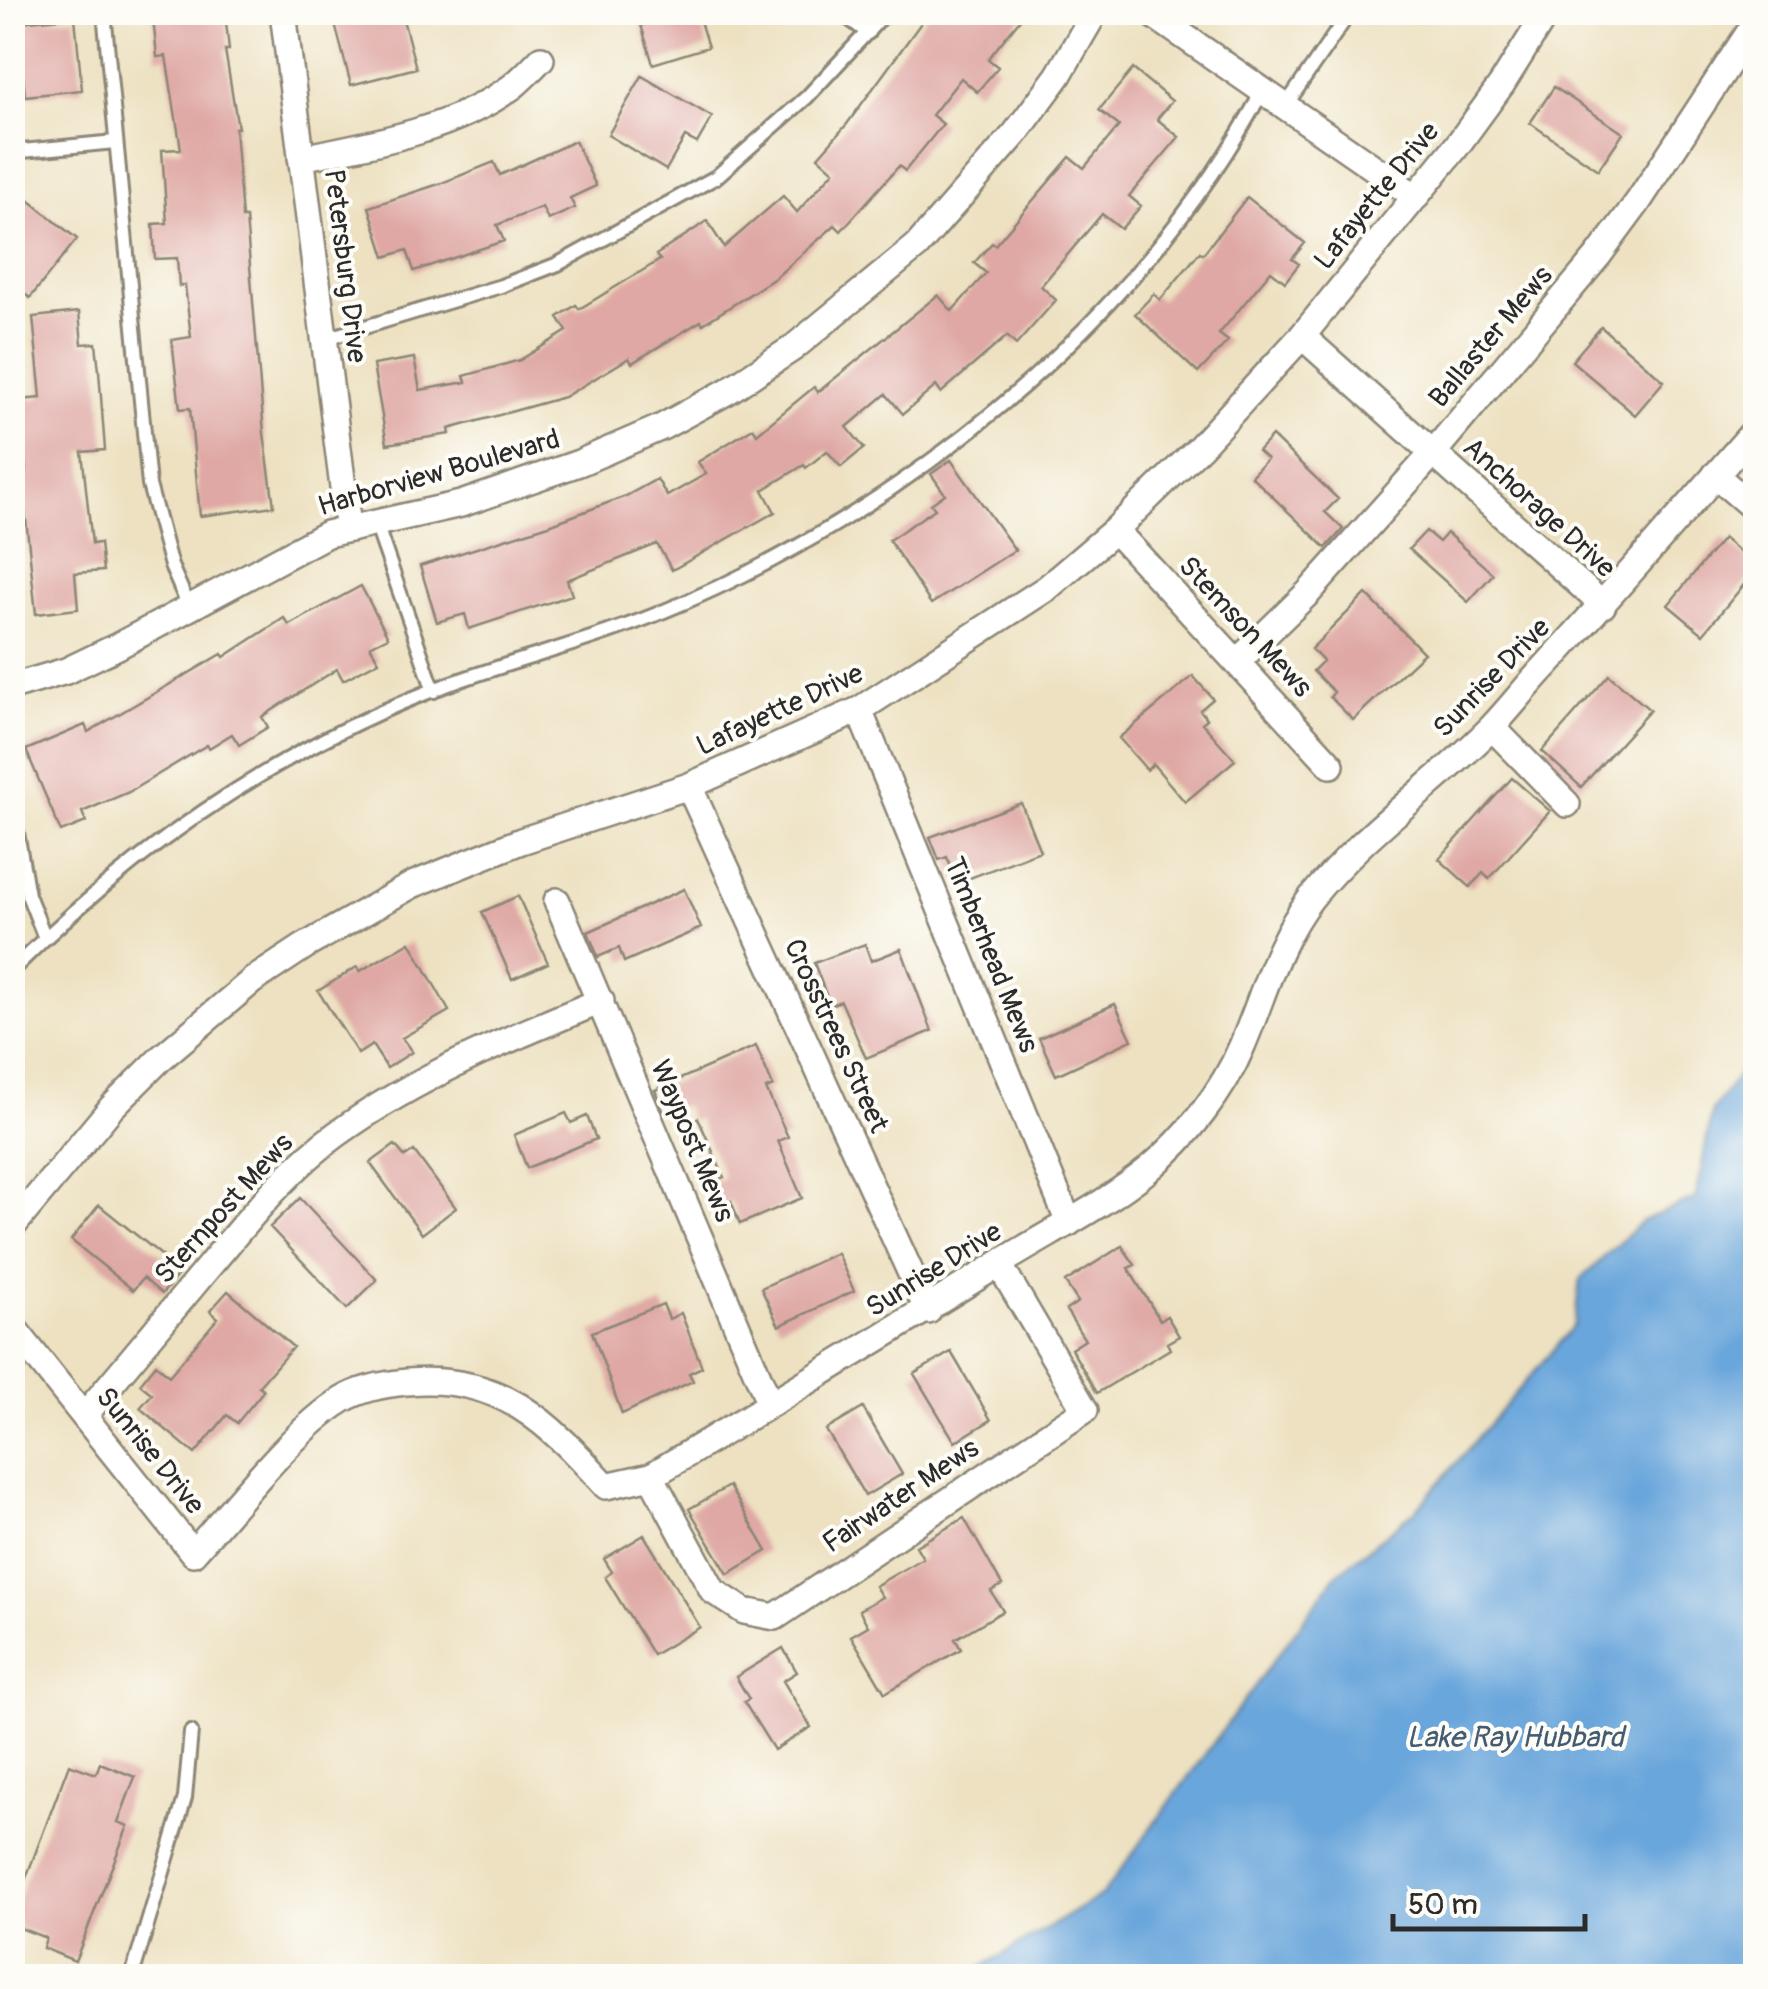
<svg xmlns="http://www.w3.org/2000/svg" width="1768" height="1989" viewBox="0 0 1768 1989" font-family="Pangolin,sans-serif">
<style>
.water{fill:#69a6db;stroke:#4a6883;stroke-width:2.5}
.building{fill:#dfa8a4}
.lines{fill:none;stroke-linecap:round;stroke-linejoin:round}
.service-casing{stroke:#8c8676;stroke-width:18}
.minor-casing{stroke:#8c8676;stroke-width:30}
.service{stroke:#fff;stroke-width:12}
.minor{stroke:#fff;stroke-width:25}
.labels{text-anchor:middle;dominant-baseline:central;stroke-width:8;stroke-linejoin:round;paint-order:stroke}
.street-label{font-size:28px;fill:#2b2b2b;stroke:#fdfcf7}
.water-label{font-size:30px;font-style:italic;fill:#445c71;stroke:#fdfcf7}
</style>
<rect width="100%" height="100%" fill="#fdfcf7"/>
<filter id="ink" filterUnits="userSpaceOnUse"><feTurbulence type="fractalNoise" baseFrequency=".01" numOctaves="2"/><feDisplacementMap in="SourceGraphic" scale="20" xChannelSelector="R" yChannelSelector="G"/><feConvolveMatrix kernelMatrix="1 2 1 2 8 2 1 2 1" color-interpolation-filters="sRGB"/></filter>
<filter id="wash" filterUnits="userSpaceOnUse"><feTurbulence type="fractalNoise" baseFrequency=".0048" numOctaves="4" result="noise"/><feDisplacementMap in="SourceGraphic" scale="40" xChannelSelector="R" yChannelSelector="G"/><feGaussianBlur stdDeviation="2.25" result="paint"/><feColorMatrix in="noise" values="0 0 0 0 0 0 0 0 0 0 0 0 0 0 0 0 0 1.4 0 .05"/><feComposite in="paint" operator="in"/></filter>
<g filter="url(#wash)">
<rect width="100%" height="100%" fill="#ede1c1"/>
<path class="water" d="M1755 1052V1976H955L980 1968 1102 1895 1337 1574 1416 1510 1574 1325 1580 1280 1642 1221 1696 1198 1712 1111Z"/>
<g id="blocks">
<path class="building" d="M176 12H225L229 50H225L238 128H235L242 218H246L264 433 274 506 200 516 190 408 180 409 172 340 191 337 185 285 179 286 177 258 155 259 153 224 167 223 162 150 181 149 166 56 157 57 153 18 176 15Z
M332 12H401L416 68 351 85Z
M637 12H697L708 47 653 64Z
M929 12H1026L988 59 998 67 977 92 961 78 932 115 943 124 905 171 899 166 841 231 835 225 775 278 703 324 701 321 632 363 629 358 564 397 449 429 450 434 387 444 373 365 414 358 420 390 466 382 464 376 520 360 567 331 558 317 576 305 579 309 660 260 656 255 707 221 724 247 783 196 797 212 834 171 818 157 847 124Z
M75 17 82 90 25 96 18 22Z
M1133 69 1172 101 1157 119 1179 137 1129 196 1141 206 1121 229 1102 214 1041 286 1056 300 1016 345 1007 336 941 393 936 386 903 414 886 394 847 427 864 448 841 467 827 451 806 468 804 465 763 490 775 512 672 570 657 544 567 580 572 595 469 629 465 614 437 622 420 566 549 525 626 496 657 479 667 496 706 474 698 462 753 428 757 434 814 387 818 392 938 295 952 311 986 273 974 263 992 243 995 245 1070 157 1084 168 1119 126 1099 110Z
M642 76 712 117 697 143 685 137 666 170 608 135Z
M1554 87 1623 133 1598 170 1530 123Z
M575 141 596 186 570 198 575 208 548 220 542 207 497 225 504 241 414 271 407 250 385 257 369 207 442 183 494 162 500 175Z
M25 197 77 239 30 298 12 284V213Z
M1247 197 1305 243 1292 259 1299 264 1285 282 1271 271 1219 334 1228 341 1198 373 1135 314 1154 294 1160 300 1200 252 1203 254Z
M79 312 82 344 96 343 99 371 105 450 82 452 92 544 100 543 103 571 75 573 78 609 36 614 21 471 26 470 19 400 41 398 33 317Z
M1601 327 1664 381 1635 415 1572 361Z
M1272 436 1338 499 1325 512 1343 529 1326 548 1251 476 1267 459 1258 451Z
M951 460 1015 550 931 604 889 540 935 509 931 504 945 494 931 474Z
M1426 531 1439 542 1447 533 1493 574 1468 602 1409 549Z
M1723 538 1756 566V570L1703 634 1668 605Z
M361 586 388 637 370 646 379 661 343 680 337 669 262 717 268 727 239 745 232 734 209 748 207 745 129 792 82 812 86 822 61 832 26 750 85 725 88 732 222 654 224 657 284 618 289 625Z
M1366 594 1424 653 1353 720 1330 697 1334 692 1313 671 1323 661 1311 649Z
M1609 675 1650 710 1581 787 1542 751Z
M1193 676 1213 699 1200 710 1207 719 1202 723 1235 760 1185 802 1153 764 1147 770 1119 738Z
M1512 778 1550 811 1489 879 1483 873 1470 887 1439 859Z
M1021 803 1040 851 957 883 947 857 939 860 930 837Z
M684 889 701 928 624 962 619 948 598 957 588 932Z
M518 896 548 963 512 979 482 912Z
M410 942 449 1011 402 1038 412 1052 387 1068 372 1045 358 1054 318 991 357 967 360 971Z
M865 944 871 961 901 949 932 1031 866 1058 841 1001 830 1005 814 963Z
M1115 1004 1132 1040 1056 1075 1039 1038Z
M756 1046 773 1086 766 1089 788 1137 778 1141 802 1198 740 1224 731 1201 718 1207 708 1184 724 1177 698 1118 691 1121 684 1105 664 1113 655 1090Z
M566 1113 571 1123 587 1116 596 1139 527 1168 514 1135Z
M395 1145 405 1157 414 1151 456 1208 422 1234 370 1163Z
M300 1198 377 1280 347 1309 270 1227Z
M99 1205 181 1271 162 1294 143 1278 133 1290 71 1240Z
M1122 1246 1135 1265 1128 1268 1160 1320 1167 1316 1179 1336 1167 1343 1170 1349 1097 1393 1071 1349 1085 1340 1066 1310 1078 1302 1065 1282Z
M837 1253 854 1291 779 1326 761 1288Z
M228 1291 293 1347 259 1386 264 1390 237 1423 227 1415 195 1454 140 1408 152 1394 140 1384 156 1364 169 1376 218 1318 210 1311Z
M663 1304 669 1319 681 1313 702 1367 689 1373 693 1381 622 1414 592 1332Z
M951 1352 991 1420 955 1442 914 1374Z
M863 1408 902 1474 865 1496 826 1430Z
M729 1486 767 1551 728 1574 689 1509Z
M964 1518 1002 1585 991 1591 1003 1611 955 1639 961 1649 885 1693 851 1636 868 1626 859 1610 882 1597 875 1586 923 1558 916 1546Z
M644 1535 700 1627 653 1655 605 1577 612 1572 604 1559Z
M783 1648 797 1672 783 1681 811 1727 774 1750 744 1702 749 1699 736 1677Z
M100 1763 135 1777 118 1822 128 1826 75 1961 43 1948 46 1938 12 1925V1915L69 1764 96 1774Z"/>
</g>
</g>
<g filter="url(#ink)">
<use href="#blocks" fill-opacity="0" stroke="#8c8676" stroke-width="2.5"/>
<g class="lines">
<defs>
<path id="service" d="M104 12 149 485 171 566 190 609
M840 12 868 33
M1286 105 1350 12
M12 152 115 142
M325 339 501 286 558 264 716 177 807 97 886 12
M375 521 434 691
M12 804 28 895 45 938
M12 970C137 846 283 746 449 684 518 659 589 642 657 614 901 515 1138 324 1263 90
M132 1976 185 1798 191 1732"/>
<path id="minor" d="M283 12 348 527
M1149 12 1416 197
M301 158C371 144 454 130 513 86 523 78 532 68 541 59
M1302 336 1603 605
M1715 475 1756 510
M1115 530 1331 765
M1237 662 1309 592 1433 453 1598 256 1638 202 1756 22
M12 687 66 671 118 646 327 534 461 504 579 463 662 427 728 391 793 348 917 246 1015 134 1058 76 1095 12
M859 710 1069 1223
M1492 727 1567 804
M689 786 928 1311
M557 901 770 1404
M12 1227 112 1107 161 1058 252 981 305 946 412 885 521 841 689 786 859 710 1047 588 1115 530 1201 446 1302 336 1456 147 1502 84 1547 12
M12 1326 193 1553C233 1509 293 1430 342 1400 362 1388 384 1384 407 1382 501 1374 547 1421 606 1486L651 1476C767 1406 883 1337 997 1265 1048 1233 1102 1207 1149 1169 1187 1137 1223 1092 1242 1046 1264 995 1276 943 1311 898 1363 833 1434 786 1492 727 1510 708 1526 687 1544 668 1616 590 1686 509 1756 429
M84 1416C126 1366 168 1315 210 1265 249 1219 288 1169 337 1134 417 1076 510 1038 601 1001
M651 1476 713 1591 744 1611 775 1617 1085 1410 999 1264"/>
</defs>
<use href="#service" class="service-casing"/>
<use href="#minor" class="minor-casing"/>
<use href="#service" class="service"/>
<use href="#minor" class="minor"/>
</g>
</g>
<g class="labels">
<g class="street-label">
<text transform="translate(1377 196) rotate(-51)">Lafayette Drive</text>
<text transform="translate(345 266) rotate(83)">Petersburg Drive</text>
<text transform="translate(1491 337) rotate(-50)">Ballaster Mews</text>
<text transform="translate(439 473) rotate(-16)">Harborview Boulevard</text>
<text transform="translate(1539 508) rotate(42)">Anchorage Drive</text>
<text transform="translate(1245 627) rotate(47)">Stemson Mews</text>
<text transform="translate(1492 678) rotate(-46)">Sunrise Drive</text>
<text transform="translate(780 710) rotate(-25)">Lafayette Drive</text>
<text transform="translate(991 955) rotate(68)">Timberhead Mews</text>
<text transform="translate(836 1036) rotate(65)">Crosstrees Street</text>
<text transform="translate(692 1141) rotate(67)">Waypost Mews</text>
<text transform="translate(224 1209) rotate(-48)">Sternpost Mews</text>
<text transform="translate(934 1270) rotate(-32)">Sunrise Drive</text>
<text transform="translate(150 1451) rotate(51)">Sunrise Drive</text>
<text transform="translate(901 1496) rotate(-34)">Fairwater Mews</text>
</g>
<g class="water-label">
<text x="1515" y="1737">Lake Ray Hubbard</text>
</g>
</g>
<rect width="1768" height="1989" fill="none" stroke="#fdfcf7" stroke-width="50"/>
<path d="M1393 1914v15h192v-15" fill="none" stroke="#2b2b2b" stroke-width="5"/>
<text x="1408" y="1914" font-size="30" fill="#2b2b2b" stroke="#fdfcf7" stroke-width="8" paint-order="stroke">50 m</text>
</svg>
